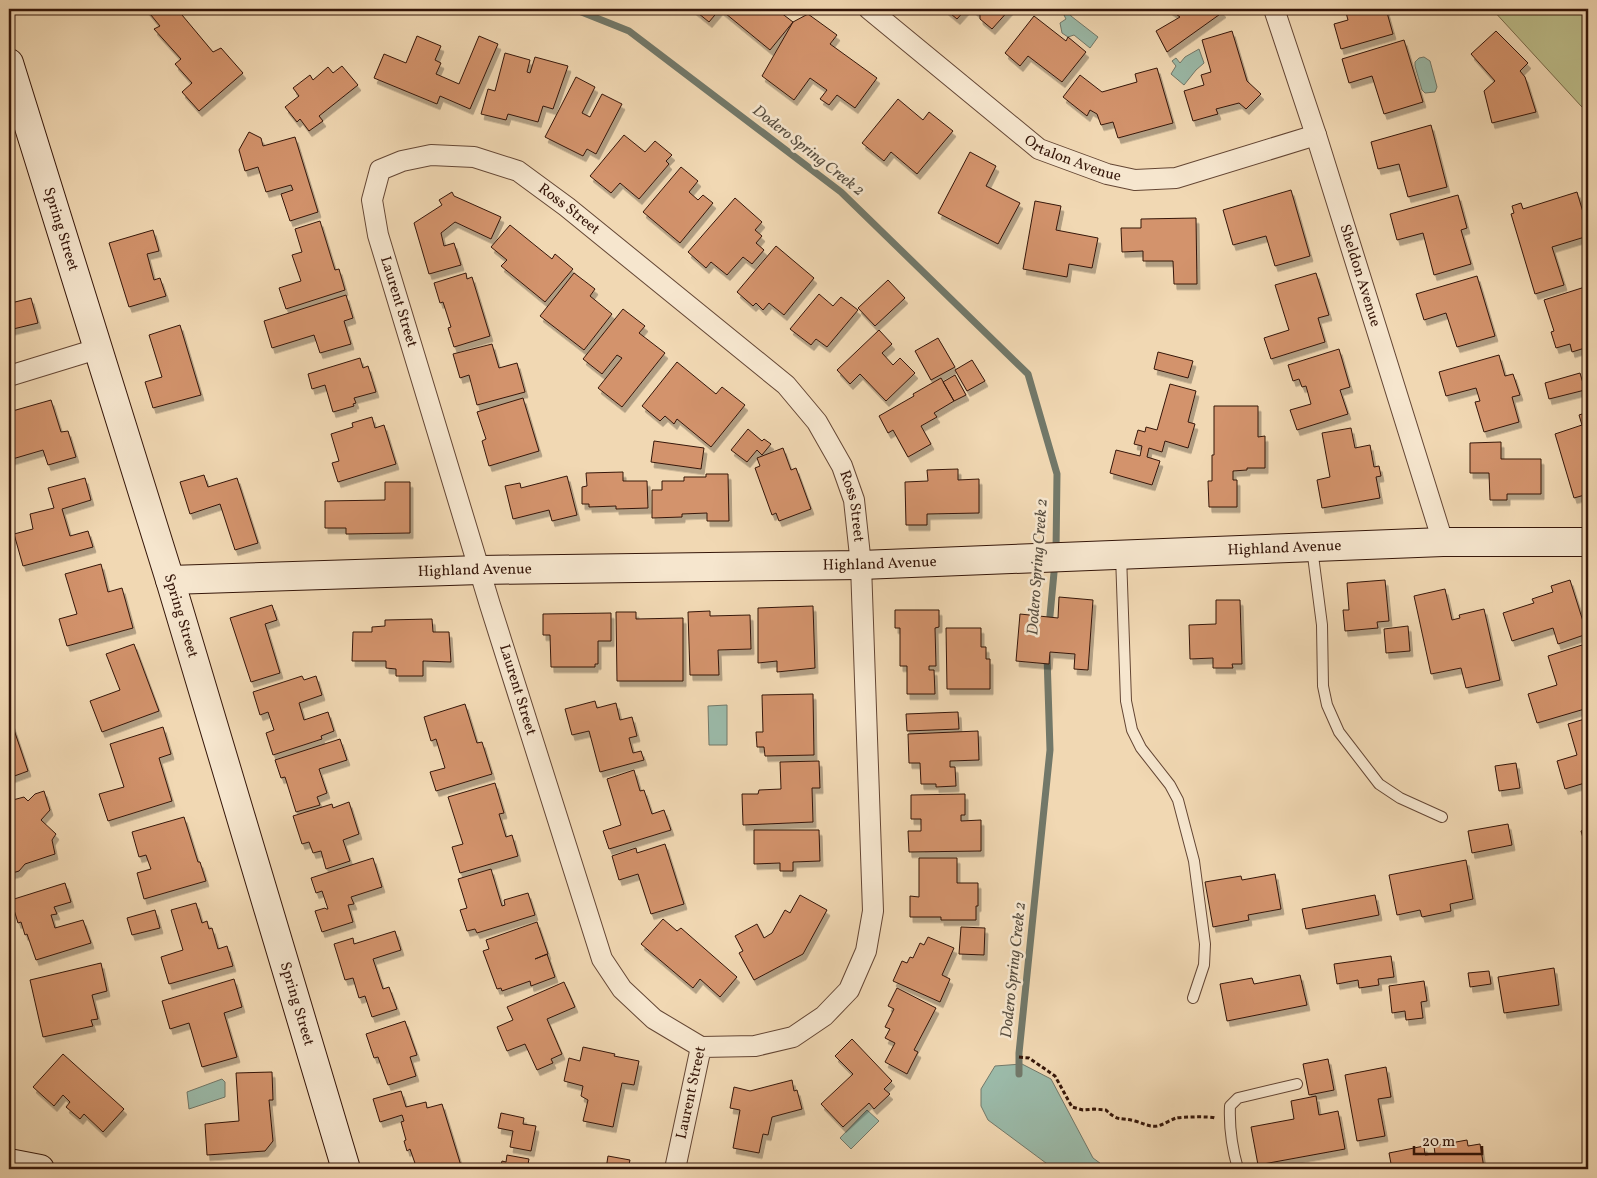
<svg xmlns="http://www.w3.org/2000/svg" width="1597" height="1178" viewBox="0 0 1597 1178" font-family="Vollkorn,serif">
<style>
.green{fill:#bdbe8b;stroke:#796a4a}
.water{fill:#9bbaa9;stroke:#727869}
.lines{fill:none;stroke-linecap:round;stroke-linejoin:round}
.stream{stroke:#727869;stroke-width:7}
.building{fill:#d3936c;stroke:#351609;filter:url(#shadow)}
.lane-casing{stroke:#644634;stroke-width:12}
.street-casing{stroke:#644634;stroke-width:22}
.secondary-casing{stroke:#351609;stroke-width:30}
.path{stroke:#351609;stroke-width:3;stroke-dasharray:4 2.5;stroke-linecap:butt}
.lane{stroke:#f6e6ce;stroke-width:10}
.street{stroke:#f6e6ce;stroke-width:20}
.secondary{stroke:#f6e6ce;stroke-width:28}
.labels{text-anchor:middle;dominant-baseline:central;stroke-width:5;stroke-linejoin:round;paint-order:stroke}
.street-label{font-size:15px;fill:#351609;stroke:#f6e6ce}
.water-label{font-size:16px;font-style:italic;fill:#594f41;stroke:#f6e6ce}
</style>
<defs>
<filter id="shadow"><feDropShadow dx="3" dy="5.5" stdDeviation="0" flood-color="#0004"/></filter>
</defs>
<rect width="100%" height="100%" fill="#f1d8b3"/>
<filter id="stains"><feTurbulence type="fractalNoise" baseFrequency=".004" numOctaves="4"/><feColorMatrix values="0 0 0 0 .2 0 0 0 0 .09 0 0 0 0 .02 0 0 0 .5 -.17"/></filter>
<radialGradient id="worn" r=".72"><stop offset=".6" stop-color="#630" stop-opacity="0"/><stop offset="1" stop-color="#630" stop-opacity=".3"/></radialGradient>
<path class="green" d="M1492 9H1588V113L1581 106Z"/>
<path class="water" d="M1069 12 1071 16 1098 37 1090 48 1074 35 1068 37 1062 33 1060 23 1066 19 1064 15Z
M1199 49 1204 63 1196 70 1184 85 1171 74 1176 66 1172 61 1176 58 1180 63 1185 57Z
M1424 57 1430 61 1437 87 1435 92 1425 93 1422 90 1415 66V62L1419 58Z
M727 705V745H709L708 706Z
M1022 1064 1051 1079 1093 1158 1108 1169H1054L988 1120 981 1106V1089L995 1066Z
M222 1079 225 1082V1097L189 1109 187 1092Z
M867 1110 879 1121 851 1149 840 1138Z"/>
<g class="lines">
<path class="stream" d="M574 9 629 31 841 192 1028 374 1057 474 1056 551
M1049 626 1055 562
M1019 1074V1053L1050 750 1047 656"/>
</g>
<path class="building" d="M146 9H177L213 52 221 48 243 73 199 111 182 92 192 83 175 64 181 59 154 29 160 26Z
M693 9H720L709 22Z
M720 9H776L793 22 770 50Z
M945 9H966L957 19Z
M973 9H1010L992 29 980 19V15Z
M1169 9H1220L1223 12 1167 52 1156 31 1180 17Z
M1345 9H1386L1393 34 1341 49 1334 24 1348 20Z
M808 14 837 35 830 44 877 78 855 108 837 95 829 105 820 99 827 90 810 78 794 100 762 76 793 22Z
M1034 16 1066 41 1068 37 1086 52 1062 82 1028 56 1020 66 1005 53Z
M1232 31 1247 81 1261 94 1246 109 1239 103 1216 109 1218 114 1193 121 1184 91 1204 85 1201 75 1211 72 1202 40Z
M1496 31 1528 63 1520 71 1525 77 1536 112 1492 123 1484 91 1495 81 1471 54Z
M417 36 441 46 435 60 441 63 436 74 459 84 479 36 498 44 470 109 440 96 437 104 374 78 384 54 406 63Z
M1404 40 1423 102 1384 114 1372 76 1349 83 1342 59Z
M505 53 530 60 527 72 530 73 535 57 568 66 553 109 543 106 538 122 508 114 506 120 481 114 488 89 495 91Z
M342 66 358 85 319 116 323 121 309 131 300 119 297 122 285 107 299 96 293 88 310 75 313 80 328 67 333 73Z
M1157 68 1173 123 1118 138 1113 122 1101 125 1097 114 1090 110 1087 116 1063 97 1080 75 1102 92 1137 82 1135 74Z
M576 77 595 87 582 113 590 117 602 94 622 104 596 154 587 149 583 156 545 137Z
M898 99 923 120 929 112 953 131 917 174 891 152 884 161 862 143Z
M1431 125 1447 187 1408 197 1399 164 1378 169 1371 142Z
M249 132 261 138 263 146 295 137 318 212 290 221 281 194 293 190 291 185 266 192 258 167 245 171 239 150Z
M624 135 645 152 655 141 672 155 666 161 669 164 639 199 620 183 611 193 590 176Z
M970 152 996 166 986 186 1020 203 998 244 938 213Z
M681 167 698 181 689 192 698 200 703 195 713 203 680 243 643 212Z
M1291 190 1310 256 1275 266 1266 236 1233 245 1223 210Z
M452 192 454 196 501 217 491 239 455 222 441 233 444 246 454 243 461 265 429 274 414 223 442 205 439 200Z
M1577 192 1588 229V236L1552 247 1564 285 1535 294 1511 214 1514 213 1512 206 1521 203 1523 209Z
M1458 195 1467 228 1461 230 1471 264 1434 275 1423 233 1397 240 1390 214Z
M735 198 762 222 755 230 762 236 756 243 764 250 752 264 743 257 727 275 711 262 706 268 688 252Z
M1035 201 1061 206 1056 230 1098 238 1092 268 1069 264 1067 277 1023 269Z
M1196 218 1197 284H1174L1173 261H1143V251L1122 252 1121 228H1141V219Z
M320 221 335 270 339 269 345 290 286 309 279 288 301 281 292 255 302 252 295 229Z
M510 225 552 259 555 254 573 269 545 302 501 266 507 260 491 247Z
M153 230 159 251 147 254 154 280 160 278 166 296 129 307 109 243Z
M776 246 814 278 784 315 769 303 763 310 756 303 753 306 737 292Z
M466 273 467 279 472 277 490 336 454 347 448 328 451 327 443 302 440 303 434 283Z
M574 273 595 289 590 296 612 314 584 350 540 316Z
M1316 273 1329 315 1318 318 1325 342 1271 359 1264 338 1289 330 1275 285Z
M1477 276 1495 336 1457 347 1446 313 1424 320 1416 294Z
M888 280 905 298 875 326 858 308Z
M1588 286V347L1572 352 1570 344 1556 348 1551 332 1554 331 1544 300Z
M819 294 833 306 841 297 858 310 827 347 816 339 811 345 790 329Z
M346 295 353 318 344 321 351 344 320 353 314 335 272 348 264 321Z
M9 296 11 303 31 298 38 323 9 330Z
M623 309 645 326 639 333 665 353 622 407 598 388 622 358 617 355 602 374 583 359Z
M180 325 201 395 153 408 145 382 162 377 149 335Z
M879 330 892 344 882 353 893 365 900 358 915 373 886 401 860 374 850 384 837 370Z
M938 338 955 367 931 380 915 351Z
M492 344 499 368 517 363 525 392 477 405 469 375 460 378 453 354Z
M1339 349 1350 387 1340 390 1348 414 1297 430 1290 410 1311 404 1306 386 1302 387 1299 379 1293 381 1288 365Z
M1158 352 1193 361 1188 378 1154 369Z
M1499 355 1505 376 1513 374 1520 395 1512 397 1519 422 1484 432 1475 402 1480 401 1476 388 1446 396 1439 372Z
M360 358 363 368 368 366 376 392 354 398 356 403 353 404 354 406 333 412 325 385 312 389 308 374Z
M972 360 985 381 967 391 955 370Z
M677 362 716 394 722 387 745 405 711 447 677 419 674 424 665 416 660 421 642 406Z
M1580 373 1585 390 1549 399 1545 383Z
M955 375 966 395 954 401 943 382Z
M941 378 954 401 934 413 937 417 921 426 931 444 908 457 893 430 888 433 879 416 914 396 913 394Z
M1170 384 1196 391 1188 422 1195 424 1188 448 1165 441 1162 452 1149 448 1147 457 1160 461 1152 485 1110 473 1116 450 1140 456 1142 446 1134 444 1138 430 1145 432 1146 427 1157 430Z
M523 398 539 451 489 466 482 441 486 439 477 412Z
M51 400 61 432 68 431 76 457 48 465 43 450 9 460V412Z
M1214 406H1258V437L1265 436V468H1247V470L1233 471V480H1237V507H1209L1208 481H1212V455H1214Z
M1588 412V494L1574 498 1555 434 1582 425 1579 415Z
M372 417 375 428 384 425 396 464 338 482 332 463 339 461 331 434 353 427 352 423Z
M1351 428 1355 448 1370 445 1374 467 1379 466 1381 476 1376 477 1380 498 1322 508 1317 480 1330 477 1322 433Z
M748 429 762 441 764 439 771 444 762 455 757 450 747 462 731 450Z
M654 441 704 448 701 469 651 462Z
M1501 442V459H1541V494H1507V500H1490L1489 473H1470V443Z
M783 448 791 470 796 468 811 509 779 521 776 513 772 515 755 468 760 466 757 458Z
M958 469V480L979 479V513L927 514V525H906L905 482 928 481 927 470Z
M623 472V481H647L648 508 616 509V506L589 507V504H582V487L587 486 586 473Z
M706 474H728L729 521H707V513L682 514V517L652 518V490H662V481H684V477H706Z
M204 475 208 487 237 478 258 543 235 550 220 504 190 514 180 482Z
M567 476 577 515 552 521 549 510 513 519 505 486 520 483 521 488Z
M85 478 91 500 62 509 70 536 88 531 93 547 23 566 14 534 33 529 30 514 54 508 48 488Z
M385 482H410V533L346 534V528H325V501L385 500Z
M101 564 108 592 122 588 133 628 67 646 59 619 77 614 65 574Z
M1385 580 1389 621 1377 622 1378 628 1345 631 1343 610H1349L1347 583Z
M1570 580 1587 634 1558 644 1553 628 1512 641 1503 613 1534 603 1532 599 1553 592 1551 586Z
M1445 589 1452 620 1460 618 1459 615 1484 609 1500 680 1466 688 1461 668 1431 674 1414 596Z
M1059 597 1093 600 1088 670 1074 669 1075 654 1050 652 1049 664 1016 661 1020 614 1058 618Z
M1216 600H1240L1242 664H1232L1233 668H1213V658L1190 659 1189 625 1216 624Z
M272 605 277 620 265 624 280 673 251 682 230 618Z
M813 606 815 668 777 672V661L758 663V608Z
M895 610H939V627L935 628 936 666H929V670H934L935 694H907V666H900V628H895Z
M710 611V616L750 615 751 649 718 650 719 675H690L688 612Z
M616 612H636V619L683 618V681H617Z
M611 613V641H598V664H595V667H551L550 635H543V614Z
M432 619 433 632H449L451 662 423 661V676H396V669L386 668V661H352L353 632H372V627L385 626V620Z
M1408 626 1410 651 1386 653 1384 629Z
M946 628H981V647H986V659H990V689H947Z
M134 644 159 711 102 732 90 701 120 690 106 654Z
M1582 645 1588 664V670L1585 671 1588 682V708L1537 723 1528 694 1557 685 1548 656Z
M302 676 304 680 316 676 322 695 299 703 304 720 328 712 334 731 321 736 322 739 273 755 266 733 274 730 268 712 260 715 253 692Z
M813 694 814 755 765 756 764 747H757L756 732H763L762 695Z
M595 701 597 708 616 703 620 720 632 717 637 736 629 738 633 753 641 751 644 760 600 772 589 731 572 735 565 709Z
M465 704 477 743 482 742 492 774 436 791 430 772 445 768 436 739 431 741 424 717Z
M958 712 959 729 907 731 906 714Z
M1588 718V782L1565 789 1557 761 1577 755 1568 724Z
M11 721 28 771 9 778V722Z
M163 727 171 754 159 758 172 801 108 821 99 794 124 787 110 744Z
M978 731 979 760 950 761V767H955L956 786 936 787V784H921L920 763H909L908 734Z
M340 739 347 760 319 769 327 793 317 797 320 805 296 812 285 777 281 778 275 760Z
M819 761 820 788H812L813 822 743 825 742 794H758L759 790 781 789 780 762Z
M1516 763 1520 788 1499 791 1495 766Z
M634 770 640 791 644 790 652 814 664 810 671 830 609 849 603 831 621 825 607 779Z
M495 783 504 813 499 814 506 837 512 835 518 856 460 873 452 847 463 844 448 797Z
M44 791 50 810 41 820 56 834 52 840 55 854 25 864 19 871 9 874V842L13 837 9 835V801L24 797 28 801 35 794Z
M965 794V815H961V821L981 820V851L909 852 908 831H921V819H911V795Z
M349 802 359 834 343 840 350 861 326 869 321 851 313 853 309 842 302 844 293 816 332 804 333 808Z
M184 817 198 862H200L206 881 144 899 137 873 151 869 146 855 139 857 132 832Z
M1508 824 1512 845 1472 853 1468 831Z
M1588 829V855L1581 831Z
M754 830H819L820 861 793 862V871H780V863L754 864Z
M665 844 684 904 651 914 638 874 619 880 612 856 636 848 637 853Z
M373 858 382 887 351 897 354 904 348 905 353 922 322 932 315 911 325 908 326 909H328L322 891 316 893 311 878Z
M919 858H957V883H978V906H976V920H941V917H910V896L919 897Z
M1466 860 1473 899 1450 904 1451 911 1422 917 1420 910 1397 915 1389 875Z
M491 869 502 906 505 905 504 900 528 893 535 915 477 933 475 929 467 931 460 910 467 908 458 879Z
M1275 874 1281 909 1248 915 1249 920 1213 927 1205 882 1241 876 1242 880Z
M65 883 71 902 54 907 57 914 51 915 55 928 83 920 91 943 36 960 27 934 25 935 21 922 18 923 11 900Z
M800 895 827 910 803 954 754 980 739 953 743 951 735 936 757 924 764 938 772 933 785 910 790 913Z
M1375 895 1379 915 1306 929 1302 909Z
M196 903 202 923 207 921 209 929 212 928 218 949 227 946 233 966 169 984 161 957 183 950 171 910Z
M155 910 160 928 132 935 127 918Z
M663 919 677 931 681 928 737 977 720 997 700 979 693 988 641 944Z
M537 922 548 954 535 959 547 954 555 977 531 986 530 981 502 991 501 988 497 989 483 951 489 949 486 940Z
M961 927 985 928 984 955 959 954Z
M395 931 401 950 373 959 383 989 389 987 397 1009 372 1017 365 996 359 998 353 978 345 980 334 944 353 938 354 944Z
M928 937 954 948 942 975 950 979 940 1002 893 981 902 961 907 963 910 957 913 958 920 943 924 945Z
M1391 956 1394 977 1378 979 1379 985 1359 988 1358 980 1337 984 1334 964Z
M101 963 107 991 92 995 98 1019 91 1020 93 1026 43 1037 30 980Z
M1554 968 1559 1005 1504 1013 1498 977Z
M1489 971 1491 984 1470 987 1468 973Z
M1300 975 1307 1005 1227 1021 1220 984 1252 978 1254 984Z
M234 979 242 1007 224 1013 237 1057 202 1067 189 1023 170 1029 162 1001Z
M1424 981 1427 1001 1421 1002 1423 1018 1406 1020 1405 1011 1392 1013 1389 986Z
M564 982 575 1007 547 1019 562 1054 551 1059 553 1063 537 1070 525 1044 507 1051 497 1027 513 1020 507 1007Z
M897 988 936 1008 914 1050 918 1052 907 1074 885 1062 895 1043 885 1038 890 1029 885 1027 894 1009 888 1006Z
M405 1021 417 1055 410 1057 416 1076 388 1085 378 1057 374 1058 366 1034Z
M852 1039 892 1081 884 1089 890 1094 874 1109 869 1103 843 1127 821 1104 853 1074 835 1056Z
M583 1047 615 1054 614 1056 639 1061 634 1085 622 1083 613 1127 583 1121 588 1100 581 1096 583 1086 564 1081 569 1058 580 1061Z
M63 1054 124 1109 103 1132 84 1114 80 1119 66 1107 70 1102 63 1095 54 1106 33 1087Z
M1328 1059 1334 1090 1309 1095 1303 1064Z
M1386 1067 1391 1097 1378 1099 1385 1136 1357 1141 1345 1075Z
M272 1072 273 1100H269L273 1141 265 1151 207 1155 205 1124 239 1121 236 1073Z
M792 1080 794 1091 797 1090 802 1109 772 1117 768 1135 763 1134 759 1153 733 1148 740 1110 730 1108 734 1087 750 1091Z
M401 1091 406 1107 426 1102 427 1108 442 1104 462 1169H417L410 1149 407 1151 404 1141 406 1140 401 1122 404 1121 402 1115 380 1122 373 1099Z
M1316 1096 1319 1115 1338 1111 1345 1149 1258 1165 1251 1127 1294 1119 1291 1101Z
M501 1113 524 1118 523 1124 536 1126 531 1151 510 1147 513 1131 498 1128Z
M1467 1140 1468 1146 1480 1144 1484 1168 1392 1169 1389 1153 1424 1146 1425 1155 1435 1154 1434 1146Z
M507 1155 529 1159 527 1169H500L502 1161 506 1162Z
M608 1156 630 1160 628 1169H606Z"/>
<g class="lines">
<defs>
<path id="lane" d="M1312 548 1322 625 1323 686 1327 705 1339 732 1379 784 1400 798 1442 817
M1121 555 1126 701 1132 730 1141 748 1170 785 1178 800 1194 861 1205 944 1204 965 1193 998
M1238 1169C1232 1148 1229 1128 1230 1106L1238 1098 1297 1084"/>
<g id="street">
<path id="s1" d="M869 9 1039 149 1107 174 1135 180 1176 178 1316 135"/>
<path id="s2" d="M1274 9 1316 135 1443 542"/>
<path d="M9 376 97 349"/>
<path id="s3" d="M675 1169 701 1047 654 1019 622 989 602 959 490 605 378 235 372 200 380 170 402 161 431 155 474 157 518 171 567 207 786 385 817 422 842 466 854 500 861 565 873 911 866 951 849 990 824 1016 793 1037 755 1046 701 1047"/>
</g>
<g id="secondary">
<path id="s4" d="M9 63 170 580 346 1169"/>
<path id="s5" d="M170 580 480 570 861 565 1443 542H1588"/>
<path d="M9 1163 40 1169"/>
</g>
</defs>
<use href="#lane" class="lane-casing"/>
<use href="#street" class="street-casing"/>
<use href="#secondary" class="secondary-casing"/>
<path class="path" d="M1019 1057 1029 1058 1055 1076 1072 1107 1083 1110 1094 1109 1106 1110C1118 1122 1120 1117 1135 1121 1143 1123 1148 1127 1157 1126 1163 1125 1170 1120 1176 1118 1180 1117 1211 1116 1215 1118"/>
<use href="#lane" class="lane"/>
<use href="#street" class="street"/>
<use href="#secondary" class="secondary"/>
</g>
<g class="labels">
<g class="street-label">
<text stroke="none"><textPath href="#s1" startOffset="255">Ortalon Avenue</textPath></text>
<text stroke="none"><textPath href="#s3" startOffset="1290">Ross Street</textPath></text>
<text stroke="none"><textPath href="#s4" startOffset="174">Spring Street</textPath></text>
<text stroke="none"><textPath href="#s2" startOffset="280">Sheldon Avenue</textPath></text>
<text transform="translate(398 302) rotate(73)">Laurent Street</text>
<text stroke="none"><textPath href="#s3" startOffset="1710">Ross Street</textPath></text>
<text stroke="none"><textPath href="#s5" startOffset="1115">Highland Avenue</textPath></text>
<text stroke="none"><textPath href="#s5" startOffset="710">Highland Avenue</textPath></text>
<text stroke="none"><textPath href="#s5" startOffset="305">Highland Avenue</textPath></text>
<text stroke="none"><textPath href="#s4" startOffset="579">Spring Street</textPath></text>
<text transform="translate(517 690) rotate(73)">Laurent Street</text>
<text stroke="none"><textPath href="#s4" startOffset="984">Spring Street</textPath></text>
<text stroke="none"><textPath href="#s3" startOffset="78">Laurent Street</textPath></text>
</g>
<g class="water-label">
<text transform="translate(808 151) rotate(38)">Dodero Spring Creek 2</text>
<text transform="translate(1038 567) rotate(-86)">Dodero Spring Creek 2</text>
<text transform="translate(1014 970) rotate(-84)">Dodero Spring Creek 2</text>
</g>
</g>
<rect width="1597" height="1178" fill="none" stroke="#f1d8b3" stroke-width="30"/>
<rect x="10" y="10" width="1577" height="1158" fill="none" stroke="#351609" stroke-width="2.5"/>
<rect x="15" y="15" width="1567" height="1148" fill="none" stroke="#351609"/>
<path d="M1414 1146v8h68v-8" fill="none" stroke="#351609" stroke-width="2.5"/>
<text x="1422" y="1146" font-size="15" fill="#351609" stroke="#f6e6ce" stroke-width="4" paint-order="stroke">20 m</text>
<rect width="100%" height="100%" filter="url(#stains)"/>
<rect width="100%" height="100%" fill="url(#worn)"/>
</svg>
